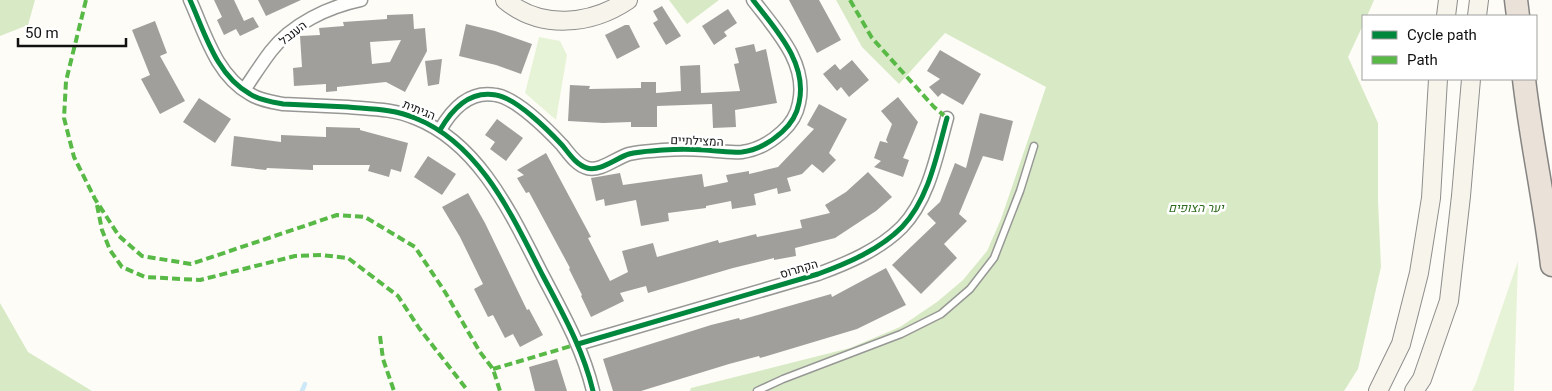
<svg xmlns="http://www.w3.org/2000/svg" width="1552" height="391" viewBox="0 0 1552 391" font-family="Georgia,Heebo,serif">
<style>
.green{fill:#e7f3d7}
.forest{fill:#d8eac5}
.lines{fill:none;stroke-linecap:round;stroke-linejoin:round}
.stream{stroke:#cde8f7;stroke-width:4.5}
.building{fill:#a19f9c;fill-rule:evenodd}
.lane-casing{stroke:#979795;stroke-width:9}
.street-casing{stroke:#979795;stroke-width:15}
.secondary-casing{stroke:#8e8d8b;stroke-width:20}
.highway-casing{stroke:#858482;stroke-width:25}
.lane{stroke:#fffffe;stroke-width:6}
.street{stroke:#fffffe;stroke-width:12}
.secondary{stroke:#f6f4eb;stroke-width:18}
.highway{stroke:#eae1d8;stroke-width:22}
.quiet{stroke:#58b947;stroke-width:4;stroke-dasharray:8 4;stroke-linecap:butt}
.cycleway-casing{stroke:#fff;stroke-width:8}
.cycleway{stroke:#00873e;stroke-width:5}
.labels{text-anchor:middle;dominant-baseline:central;stroke-width:5;stroke-linejoin:round;paint-order:stroke}
.street-label{font-size:12px;fill:#111;stroke:#fff}
.park-label{font-size:12px;font-style:italic;fill:#2f6b1f;stroke:#fff}
</style>
<rect width="100%" height="100%" fill="#fdfcf7"/>
<path class="green" d="M539 37 560 41 567 55 556 120 525 93Z
M1518 261 1514 391H1472L1476 383Z"/>
<path class="forest" d="M0 0H35L28 25 0 36Z
M669 0H719L687 24Z
M836 0H1374L1367 16H1363V25L1348 57 1378 123V201L1381 267 1358 369 1344 391H690L691 388 850 348 900 327 937 302 963 280 987 251 1001 219 1046 87 945 33 899 84 862 47Z
M0 303 28 352 92 391H0Z"/>
<g class="lines">
<path class="stream" d="M302 391 305 384"/>
</g>
<path class="building" d="M214 0H234L244 21 253 17 259 27 240 36 236 29 224 35 217 20 222 17Z
M258 0H301L266 16Z
M789 0H819L841 40 817 53Z
M662 6 681 36 666 45 653 23 658 20 653 11Z
M728 9 737 23 724 32 727 36 714 45 702 26Z
M413 14 414 29 425 28 427 51 405 92 386 82 337 87V91L326 92V84L294 86 293 68 302 67 300 36 320 35 319 28 344 26 343 22 387 19V15ZM401 40 390 62 372 64 370 42Z
M155 21 167 53 160 56 185 101 160 114 141 79 150 75 132 30Z
M466 24 495 31 532 44 521 74 496 65 459 56Z
M625 25H629L640 47 617 59 605 35Z
M754 44 756 52 766 49 777 103 735 110 736 127 713 128 712 104 657 106V127H631V122L603 123 568 121 570 85 590 86 589 89 641 88V82H656V93L681 91 680 66 700 65 701 93 740 91 734 64 739 63 735 48Z
M940 50 981 74 963 105 942 93 938 97 929 87 940 79 927 71Z
M442 59 439 84 428 86 425 61Z
M852 60 869 80 849 97 841 87 837 91 823 74 835 64 840 70Z
M898 97 918 122 903 158 909 160 903 177 874 167 881 161 874 158 880 141 888 143 886 140 892 124 881 111Z
M199 98 231 119 215 143 183 122Z
M819 104 847 119 829 153 836 160 823 173 812 164 802 174 787 178 791 191 778 194 777 188 754 194 756 205 732 209 731 201 706 206V208L668 213 669 221 641 226 636 200 605 206 604 199 596 201 591 178 620 173 623 185 702 174 704 187 728 182 726 175 749 171V174L778 167 814 129 807 125Z
M980 113 1013 121 1003 161 983 156 959 214 967 221 944 244 957 258 921 294 892 265 936 223 927 214 940 202 955 163 966 168Z
M497 119 523 138 506 161 490 149 495 142 485 135Z
M326 127 360 128V130L408 143 401 172 391 169 389 177 368 171 370 165H313V170L267 168 266 170 231 166 234 136 281 142V135L326 137Z
M546 153 591 237 588 238 610 281 628 272 622 251 653 243 657 257 718 240 719 243 756 234 757 237 802 228 800 220 830 213 825 205 846 192 868 172 892 197 876 211 835 238 795 248 796 256 774 260V258L733 268 648 293 646 286 620 293 624 301 591 317 581 296 582 295 569 269 570 268 529 192 526 193 517 178 524 175 517 170Z
M428 156 456 174 442 195 414 177Z
M468 193 485 223 527 310 529 309 543 335 520 347 513 334 505 338 493 315 488 317 474 289 483 284 460 237 442 207Z
M886 268 906 305 857 329 760 358 759 356 729 364 641 391H613L603 359 711 325 739 318 740 320 831 294 832 297Z
M557 359 567 391H535L529 367Z"/>
<g class="lines">
<defs>
<path id="lane" d="M757 391 783 379 901 334 941 314 970 289 994 258 1020 191 1034 146"/>
<path id="street" d="M190 0C205 33 216 75 250 94 259 100 272 102 283 104 305 105 326 106 348 107 371 109 394 109 415 118 481 144 513 218 543 276 563 314 583 349 593 391
M244 90C253 77 261 64 271 51 292 24 328 7 361 0
M440 130C452 109 470 90 496 95 516 98 548 130 562 145 568 152 576 165 587 168 600 172 616 158 629 154 640 151 652 151 663 150 677 149 691 149 705 150 717 151 730 153 742 152 758 150 771 142 782 132 791 124 797 114 799 103 808 63 776 30 753 0
M578 344 818 274C848 263 879 250 902 227 929 199 937 154 947 118"/>
<path id="secondary" d="M505 0C541 30 591 25 628 0
M1446 16 1448 0
M1477 16 1479 0
M1378 391 1401 344 1419 273 1431 198 1438 79
M1414 391 1422 379 1449 301 1461 196 1471 79"/>
<path id="highway" d="M1516 0 1518 16
M1524 79C1531 141 1545 203 1552 265"/>
</defs>
<use href="#lane" class="lane-casing"/>
<use href="#street" class="street-casing"/>
<use href="#secondary" class="secondary-casing"/>
<use href="#highway" class="highway-casing"/>
<use href="#lane" class="lane"/>
<use href="#street" class="street"/>
<use href="#secondary" class="secondary"/>
<use href="#highway" class="highway"/>
<path class="quiet" d="M86 0 66 81 64 118 74 157 95 199 119 236 142 256 191 264 337 215 365 217 415 247 445 292 480 352 493 369 500 391
M850 0 872 38 934 107 947 118
M97 205 102 230 110 250 122 267 145 277 200 280 295 256 321 255 348 258 398 296 419 328 468 391
M380 336 383 359 394 391
M493 369 578 344"/>
<defs>
<path id="cycleway" d="M190 0C205 33 216 75 250 94 259 100 272 102 283 104 305 105 326 106 348 107 371 109 394 109 415 118 481 144 513 218 543 276 563 314 583 349 593 391
M440 130C452 109 470 90 496 95 516 98 548 130 562 145 568 152 576 165 587 168 600 172 616 158 629 154 640 151 652 151 663 150 677 149 691 149 705 150 717 151 730 153 742 152 758 150 771 142 782 132 791 124 797 114 799 103 808 63 776 30 753 0
M578 344 818 274C848 263 879 250 902 227 929 199 937 154 947 118"/>
</defs>
<use href="#cycleway" class="cycleway-casing"/>
<use href="#cycleway" class="cycleway"/>
</g>
<g class="labels">
<g class="street-label">
<text transform="translate(293 33) rotate(-38)">הענבל</text>
<text transform="translate(419 110) rotate(22)">הגיתית</text>
<text transform="translate(697 141) rotate(2)">המצילתיים</text>
<text transform="translate(799 269) rotate(-17)">הקתרוס</text>
</g>
<g class="park-label">
<text x="1196" y="208">יער הצופים</text>
</g>
</g>
<rect x="1362" y="15" width="175" height="65" fill="#ffffff" stroke="#a0a0a0"/>
<rect x="1372" y="31" width="25" height="8" fill="#00873e" stroke="#a0a0a0"/>
<text x="1407" y="40" font-size="15" fill="#111111">Cycle path</text>
<rect x="1372" y="56" width="25" height="8" fill="#58b947" stroke="#a0a0a0"/>
<text x="1407" y="65" font-size="15" fill="#111111">Path</text>
<path d="M18 38v8h108v-8" fill="none" stroke="#111111" stroke-width="2.5"/>
<text x="25" y="38" font-size="15" fill="#111111" stroke="#ffffff" stroke-width="4" paint-order="stroke">50 m</text>
</svg>
